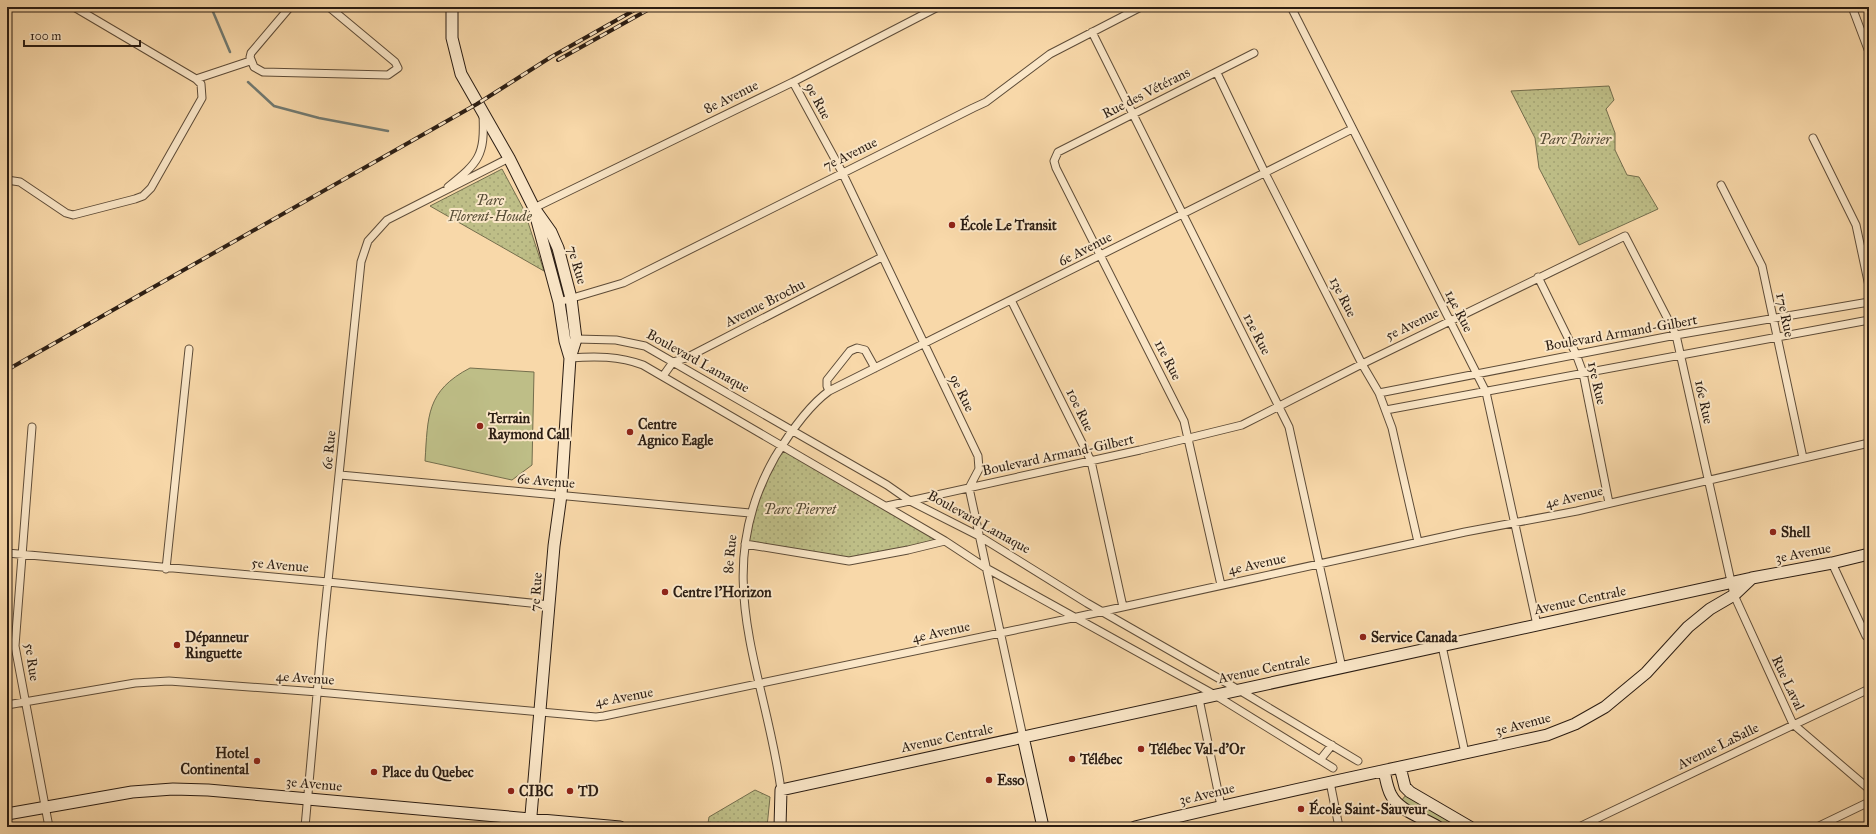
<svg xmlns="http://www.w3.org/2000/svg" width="1876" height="834" viewBox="0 0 1876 834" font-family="'IM FELL Great Primer',serif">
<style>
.grass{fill:#bebe87;stroke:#746e4d}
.park{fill:url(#park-dots);stroke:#746e4d}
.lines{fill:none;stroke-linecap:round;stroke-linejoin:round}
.stream{stroke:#717a72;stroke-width:2.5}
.street-casing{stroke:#5e4c38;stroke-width:9}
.secondary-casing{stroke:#2b1d13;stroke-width:13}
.street{stroke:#fae6c7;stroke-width:7}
.secondary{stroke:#fae6c7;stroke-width:11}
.rail-casing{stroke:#2b1d13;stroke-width:4}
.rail{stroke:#fae6c7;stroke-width:2.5;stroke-dasharray:8;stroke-linecap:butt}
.poi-dot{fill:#8f2418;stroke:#fae6c7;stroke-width:1.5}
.labels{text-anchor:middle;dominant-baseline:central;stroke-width:4;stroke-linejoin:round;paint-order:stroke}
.street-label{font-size:14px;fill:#2b1d13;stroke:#fae6c7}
.park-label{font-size:14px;font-style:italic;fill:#574d36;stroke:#fae6c7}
.poi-label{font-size:14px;font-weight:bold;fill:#2b1d13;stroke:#fae6c7;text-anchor:start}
</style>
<defs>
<pattern id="park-dots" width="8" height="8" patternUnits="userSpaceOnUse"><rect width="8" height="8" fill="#bebe87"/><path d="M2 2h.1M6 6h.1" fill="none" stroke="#a3a374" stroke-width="1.8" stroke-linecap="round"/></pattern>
</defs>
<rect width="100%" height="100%" fill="#f8d8a9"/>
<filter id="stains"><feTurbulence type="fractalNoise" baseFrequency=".005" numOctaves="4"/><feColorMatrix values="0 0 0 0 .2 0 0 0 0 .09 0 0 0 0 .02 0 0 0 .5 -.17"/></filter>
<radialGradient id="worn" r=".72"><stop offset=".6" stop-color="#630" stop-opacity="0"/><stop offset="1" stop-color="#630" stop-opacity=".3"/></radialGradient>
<path class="grass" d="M470 368 534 372 532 465 512 480 425 461C428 416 426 391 470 368Z
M1406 795 1409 796 1458 827H1443L1401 801Z"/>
<path class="park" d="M1609 86 1614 100 1606 109 1615 133V150L1627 175 1639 177 1658 209 1579 245 1539 168 1535 138 1511 91Z
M502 169 524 210 544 271 430 206Z
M781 447 945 541 849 561 745 544 750 513Z
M755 790 770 797 767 827 708 823 709 817Z"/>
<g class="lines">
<path class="stream" d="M211 7 230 52
M248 82 274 106 319 118 388 131"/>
<defs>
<path id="street" d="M290 7 251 53 250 57 254 67 263 72 388 75 398 68 395 62 329 7
M1291 7 1486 392 1537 625
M1852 7 1869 52
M1092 32 1289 427 1342 668
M1217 73 1265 173 1362 364 1379 393 1392 428 1418 542
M196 79 250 61
M793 82 842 172 978 456 979 469 969 488 1023 737
M1813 138 1856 225 1869 286
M7 180 20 182 66 213 73 215 135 199 143 196 151 188 202 98 201 84 196 79 74 7
M1721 185 1762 266 1803 458
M448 187C479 162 485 156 483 115
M534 208 793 82 938 7
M1538 277 1576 354 1583 373 1609 503
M1011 300 1091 461 1123 607
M559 302 623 283 973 108 986 102 1050 54 1141 7
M576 339 616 340 645 346 887 485 910 501 979 536 1087 603 1239 690 1358 761
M570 358C595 356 619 356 643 365L945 541 986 568 1215 695 1333 768
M663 376 673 362 686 358 882 257
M829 391 827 386V380L850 351 857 348 865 350 875 368
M1379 393 1676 335 1869 302
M1386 410 1869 320
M32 427 15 646 49 827
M340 475 750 513
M887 506 1140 450 1242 425 1362 364 1625 236 1676 335 1734 595 1793 724 1869 789
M745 544 849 561 908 550 945 541
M7 553 328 582 550 605
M1832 563 1866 636
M166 569 189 349
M1221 585 1184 421 1056 168 1054 161 1058 152 1254 53
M1442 646 1465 753
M1199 699 1221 806
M7 705 135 683 169 681 318 692 596 717 604 716 1077 617 1465 532 1577 511 1869 443
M1320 760 1332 745
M1330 782 1339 827
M781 790C765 671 708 574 775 457 789 434 807 407 829 391L1352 129
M305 827 322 639 361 262 368 241 387 220 509 158
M1579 827 1869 689
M1817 827 1869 802"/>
<path id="secondary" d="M452 7V38L461 74 509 158 534 208 551 232 558 248 571 298 576 339 570 358 561 495 554 546 530 827
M535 213 559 302 565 341 570 358
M1023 737 1043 827
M1400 767 1405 787 1410 792 1470 827
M1384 771C1386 779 1387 788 1391 795 1399 811 1424 818 1438 827
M7 814 132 792 173 789 208 790 620 827
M780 827 781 790 1752 578
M1135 827C1272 793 1410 766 1547 735L1575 724 1605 707 1646 673 1688 627 1710 609 1734 595 1752 578 1832 563 1869 554"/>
</defs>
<use href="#street" class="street-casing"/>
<use href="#secondary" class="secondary-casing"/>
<use href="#street" class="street"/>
<use href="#secondary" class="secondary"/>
<defs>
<path id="rail" d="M558 60 653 7
M7 370 477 104 551 57 640 7"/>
</defs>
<use href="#rail" class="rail-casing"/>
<use href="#rail" class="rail"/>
</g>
<g class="poi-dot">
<circle cx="952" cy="225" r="4"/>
<circle cx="480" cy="426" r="4"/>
<circle cx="630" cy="432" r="4"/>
<circle cx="1773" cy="532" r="4"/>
<circle cx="665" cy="592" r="4"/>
<circle cx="1363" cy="637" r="4"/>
<circle cx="177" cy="645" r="4"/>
<circle cx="1141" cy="749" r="4"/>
<circle cx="1072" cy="759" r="4"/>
<circle cx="257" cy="761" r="4"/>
<circle cx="374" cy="772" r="4"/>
<circle cx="989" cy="780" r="4"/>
<circle cx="511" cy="791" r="4"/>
<circle cx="570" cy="791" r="4"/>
<circle cx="1301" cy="809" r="4"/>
</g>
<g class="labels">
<g class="street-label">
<text transform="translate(1146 93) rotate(-27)">Rue des Vétérans</text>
<text transform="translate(731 97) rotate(-26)">8e Avenue</text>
<text transform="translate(818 101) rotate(62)">9e Rue</text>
<text transform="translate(850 154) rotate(-26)">7e Avenue</text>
<text transform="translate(1085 249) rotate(-27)">6e Avenue</text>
<text transform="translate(577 265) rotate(74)">7e Rue</text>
<text transform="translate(1343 297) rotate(63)">13e Rue</text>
<text transform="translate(765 303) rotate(-27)">Avenue Brochu</text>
<text transform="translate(1459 311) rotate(63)">14e Rue</text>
<text transform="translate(1785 315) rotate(78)">17e Rue</text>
<text transform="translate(1412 324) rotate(-26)">5e Avenue</text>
<text transform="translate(1621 333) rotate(-10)">Boulevard Armand-Gilbert</text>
<text transform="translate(1257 334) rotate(63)">12e Rue</text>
<text transform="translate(1168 360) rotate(63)">11e Rue</text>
<text transform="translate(698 361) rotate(29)">Boulevard Lamaque</text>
<text transform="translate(1597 383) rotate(77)">15e Rue</text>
<text transform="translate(962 393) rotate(64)">9e Rue</text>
<text transform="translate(1704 402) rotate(78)">16e Rue</text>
<text transform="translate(1080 410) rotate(64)">10e Rue</text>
<text transform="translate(329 450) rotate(-84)">6e Rue</text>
<text transform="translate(1058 455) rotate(-12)">Boulevard Armand-Gilbert</text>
<text transform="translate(546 481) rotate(5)">6e Avenue</text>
<text transform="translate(1574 497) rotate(-13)">4e Avenue</text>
<text transform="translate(979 522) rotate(29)">Boulevard Lamaque</text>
<text transform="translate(1803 553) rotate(-11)">3e Avenue</text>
<text transform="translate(730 554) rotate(-84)">8e Rue</text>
<text transform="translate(1257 564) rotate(-12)">4e Avenue</text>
<text transform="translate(280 565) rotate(5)">5e Avenue</text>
<text transform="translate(536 592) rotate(-86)">7e Rue</text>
<text transform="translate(1580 600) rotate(-12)">Avenue Centrale</text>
<text transform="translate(941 632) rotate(-12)">4e Avenue</text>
<text transform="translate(32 662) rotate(82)">5e Rue</text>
<text transform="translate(1264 669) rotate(-12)">Avenue Centrale</text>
<text transform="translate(305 678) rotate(4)">4e Avenue</text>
<text transform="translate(1788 683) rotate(65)">Rue Laval</text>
<text transform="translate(624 697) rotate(-10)">4e Avenue</text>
<text transform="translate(1523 724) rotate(-14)">3e Avenue</text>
<text transform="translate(947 738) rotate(-12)">Avenue Centrale</text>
<text transform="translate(1718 746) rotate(-26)">Avenue LaSalle</text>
<text transform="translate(314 784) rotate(5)">3e Avenue</text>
<text transform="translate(1207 794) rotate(-13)">3e Avenue</text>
</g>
<g class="park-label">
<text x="1575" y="139">Parc Poirier</text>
<text x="490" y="200">Parc<tspan x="490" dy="16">Florent-Houde</tspan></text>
<text x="800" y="509">Parc Pierret</text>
</g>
<g class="poi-label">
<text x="960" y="225">École Le Transit</text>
<text x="488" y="418">Terrain<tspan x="488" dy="16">Raymond Call</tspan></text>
<text x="638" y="424">Centre<tspan x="638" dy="16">Agnico Eagle</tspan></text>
<text x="1781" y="532">Shell</text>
<text x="673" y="592">Centre l'Horizon</text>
<text x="185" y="637">Dépanneur<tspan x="185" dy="16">Ringuette</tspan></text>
<text x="1371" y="637">Service Canada</text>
<text x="1149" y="749">Télébec Val-d'Or</text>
<text x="249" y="753" text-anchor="end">Hotel<tspan x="249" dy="16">Continental</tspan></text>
<text x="1080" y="759">Télébec</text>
<text x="382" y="772">Place du Quebec</text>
<text x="997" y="780">Esso</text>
<text x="519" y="791">CIBC</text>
<text x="578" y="791">TD</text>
<text x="1309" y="809">École Saint-Sauveur</text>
</g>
</g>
<rect width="1876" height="834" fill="none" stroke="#f8d8a9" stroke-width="24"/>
<rect x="8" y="8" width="1860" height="818" fill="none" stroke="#2b1d13" stroke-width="2"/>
<rect x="12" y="12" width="1852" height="810" fill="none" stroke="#2b1d13"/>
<path d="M24 40v6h116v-6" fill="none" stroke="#2b1d13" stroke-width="2"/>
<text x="30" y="40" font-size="12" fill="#2b1d13" stroke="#fae6c7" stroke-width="3" paint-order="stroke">100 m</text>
<rect width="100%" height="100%" filter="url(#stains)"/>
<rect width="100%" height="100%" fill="url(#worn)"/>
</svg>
